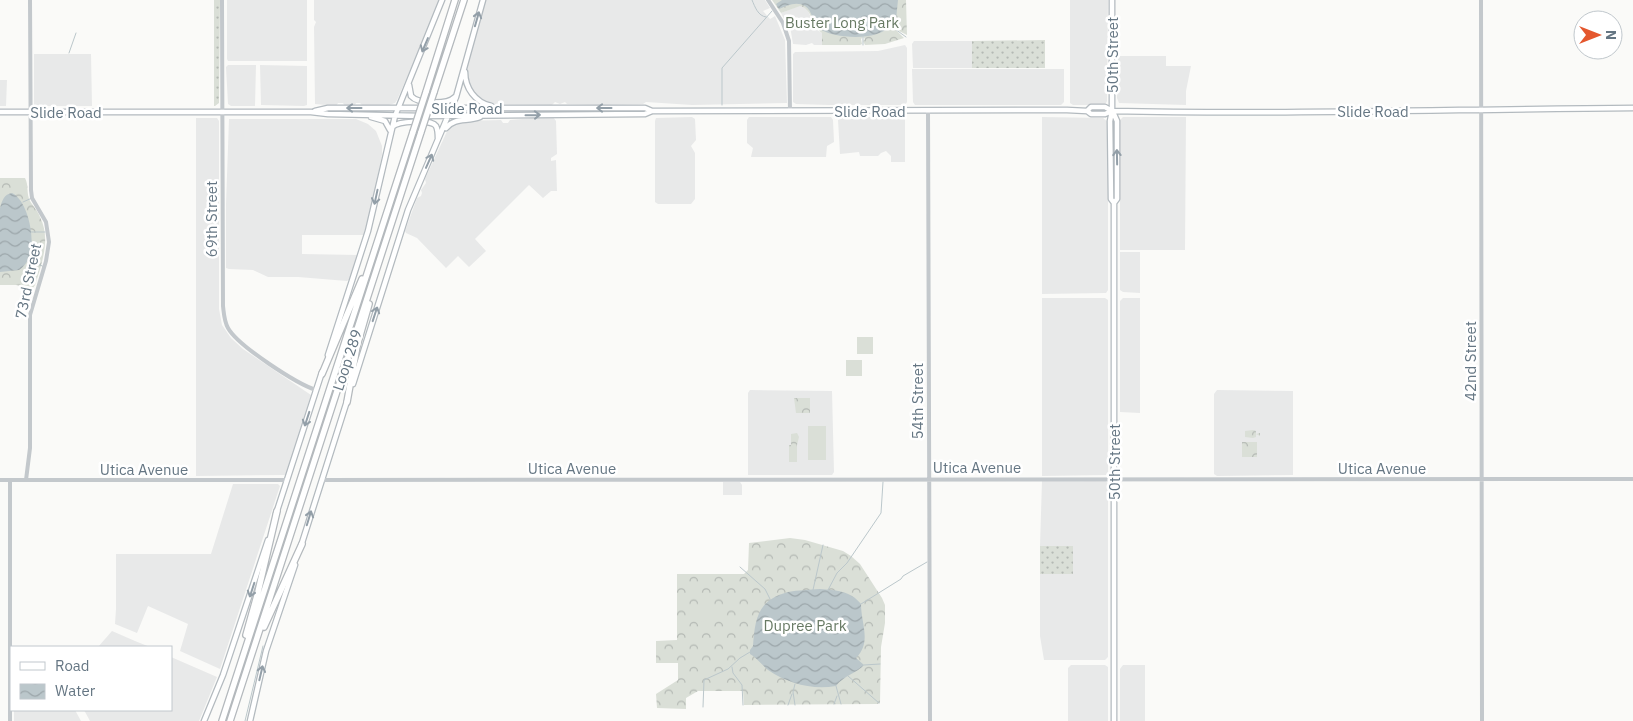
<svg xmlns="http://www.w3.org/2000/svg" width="1633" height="721" viewBox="0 0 1633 721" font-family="'IBM Plex Sans',sans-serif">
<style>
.built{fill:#e8e9e9}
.grass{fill:url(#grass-dots)}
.forest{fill:url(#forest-crowns)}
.pitch{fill:#dadfd7}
.water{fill:url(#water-waves)}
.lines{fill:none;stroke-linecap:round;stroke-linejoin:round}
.stream{stroke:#bbc7cb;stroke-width:1}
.secondary-casing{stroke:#b3babf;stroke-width:7}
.motorway-casing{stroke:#b4b9bd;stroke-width:8}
.tertiary{stroke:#c3c8cc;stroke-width:4}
.secondary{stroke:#fff;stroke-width:4.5}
.motorway{stroke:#fff;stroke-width:5.5}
.motorway-bridge-casing{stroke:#b4b9bd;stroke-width:8;stroke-linecap:butt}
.motorway-bridge{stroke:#fff;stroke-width:5.5}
.oneway{stroke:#939fa8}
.labels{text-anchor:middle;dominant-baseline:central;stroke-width:5;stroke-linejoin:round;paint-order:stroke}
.park-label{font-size:15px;fill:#687a64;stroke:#fff}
.street-label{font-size:15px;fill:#657683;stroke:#fff}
</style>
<defs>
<pattern id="grass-dots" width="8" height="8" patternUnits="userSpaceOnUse" patternTransform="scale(1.25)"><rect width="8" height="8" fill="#dadfd7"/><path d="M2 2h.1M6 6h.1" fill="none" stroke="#b4b9b4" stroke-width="1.8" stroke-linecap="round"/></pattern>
<pattern id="forest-crowns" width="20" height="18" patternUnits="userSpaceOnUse" patternTransform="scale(1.25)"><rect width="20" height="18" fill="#dadfd7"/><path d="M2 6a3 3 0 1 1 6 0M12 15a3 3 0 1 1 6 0" fill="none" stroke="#b4b9b4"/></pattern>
<pattern id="water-waves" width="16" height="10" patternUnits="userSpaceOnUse" patternTransform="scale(1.25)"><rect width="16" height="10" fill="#bbc7cb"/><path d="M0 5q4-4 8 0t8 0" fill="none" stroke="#9ca6aa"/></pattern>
</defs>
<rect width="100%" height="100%" fill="#fafaf8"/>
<path class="built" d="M227 0H307V61H228L227 59Z
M314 0H439L423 41 397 100 395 103 389 105H362L360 103H356L355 105 345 106 343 103H338L336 106 315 104 314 27 316 22 314 20Z
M485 0H765L770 8 763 11 770 19 775 16 785 40 787 103 692 105 646 102 643 104 600 105 567 104 565 102 560 104 555 102 552 105 494 104 486 102 479 99 469 87 466 75 467 68Z
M1070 0H1108L1107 101 1105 105H1073L1070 103Z
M798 6H801L807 9 817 30 822 33V45H814L812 43 806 45 793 44 790 26 787 25 781 13Z
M914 41H972V68H913L912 44Z
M905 45 907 48V102L905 105H829L796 104 793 102V54L795 52 878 51Z
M34 54H91L92 106H34Z
M1118 56H1166V66H1191L1186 91V105L1119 103 1117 98Z
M228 65H256L255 106H231L228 104 226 67Z
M260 65 307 66V105L304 106 261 105Z
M912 69H1064V102L1061 105H915L913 102Z
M0 80H7L6 106H0Z
M547 117H553L556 121 557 154 551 158V161L556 160 557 191H551L543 198 529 185 475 239 486 251 469 267 458 256 446 268 417 238 406 233 405 231 417 198 421 196 422 193 421 190 426 183 425 179 449 127 461 121 501 120 503 123H508L510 120Z
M749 117H831L833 120 834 142 827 146 826 157H751L753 148 747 143V120Z
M841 117H905V162H891V156L886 151 881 153 878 156H860L859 152 840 154 838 120Z
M1042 117 1103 118 1108 122V290L1106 293 1042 294Z
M1123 117H1186L1185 250H1120V120Z
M196 118H217L219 121V309L222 325 231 338 243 349 311 395 286 475H284L196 476Z
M656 118 692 117 695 119 696 140 691 146 695 153V199L691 204H658L655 202V121Z
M229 119H356L368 124 376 131 382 146V155L372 204 364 235H302V254L358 255 350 279 347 281 298 277H268L253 270 229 269 226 268V204Z
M1120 252H1140V293L1123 292 1120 290Z
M1042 298H1105L1108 300V472L1106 475 1042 476Z
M1123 298H1140V413L1120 412V301Z
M750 390 832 391 834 472 832 475H748V393Z
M1217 390 1293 391V475L1217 476 1214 474V394Z
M1042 481H1106L1108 484V657L1105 660H1044L1040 636V574H1072V546H1040Z
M723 482H740L742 485V495H723Z
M233 484H278L280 486 220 669 180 651 188 624 148 606 137 633 115 624 116 609V554H211Z
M112 631 135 641 150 647H98Z
M171 657 217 677 199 721H90L84 710H171Z
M1071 665H1105L1108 667V721H1068V668Z
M1123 665H1145V721H1120V669Z
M14 710H75L81 721H14Z"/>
<path class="grass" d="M214 0H220L219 103 215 106H214Z
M1045 40V68H972V41Z
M1040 546H1073V574H1040Z"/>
<path class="forest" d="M772 0H906L907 35 895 29 904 38 885 44 865 45 863 41 865 39 863 37 861 39 862 44 860 45H822V33C811 26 813 9 800 6L781 13Z
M0 178H25C29 185 26 193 30 201 33 206 38 211 40 217 51 239 42 263 35 285L33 288 16 285H0Z
M794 398H810V413H796Z
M1253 430 1256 431V434L1260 433V436L1256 434V437L1253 438 1245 437V431Z
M797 433 799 437 797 445V462H789V445H791V434Z
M1242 442H1257V457H1242Z
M790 538 805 540 843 551 851 556 860 564 882 598 885 605V623L881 647 880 703 877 704 744 705 743 691H698L686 698V709L657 708 656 694 678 680V663H656V641L677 640V574H744L748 570 749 543Z"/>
<path class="pitch" d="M857 337H873V354H857Z
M846 360H862V376H846Z
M808 426H826V460H808Z
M697 605H709L711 607V619C707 622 698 622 694 619V607Z"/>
<path class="water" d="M782 0H898L895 29 889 26C880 41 834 39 820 29 812 23 813 11 805 6 797 1 787 5 779 9L776 4Z
M12 193C29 201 36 243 29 258 28 261 23 268 19 270L0 272V208C2 201 4 194 12 193Z
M820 589C835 590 851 591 861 604 861 624 872 642 856 658L864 665C857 673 843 676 836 686 812 690 789 684 768 670 762 665 757 658 750 654V650L753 646C755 618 758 600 788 592 798 590 809 590 820 589Z"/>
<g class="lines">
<path class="stream" d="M752 0C755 7 758 16 766 17
M895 29 906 37
M863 37V45
M69 53 76 33
M722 105V68L772 11
M23 202 32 198
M31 232H45
M29 259 44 267
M740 567 765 589 770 599
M813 590 823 545
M828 590 837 573 847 563 881 513 883 482
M861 604 901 579 903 576 927 562
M864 665 880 664
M732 667 733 673 742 685 743 705
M848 676 879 703
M836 686 841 704
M834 704 837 696
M788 705 792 694
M795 705 793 692 795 684
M703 707 704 680 728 669 740 658 750 652
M245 721 263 646"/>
<defs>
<path id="secondary" d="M1112 0V111L1110 121 1111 199 1114 203V721
M465 72C465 88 475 102 491 106
M409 85 411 96C418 104 447 105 455 97
M315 111 328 108H645L652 111
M1087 111 1091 107H1105L1112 111C1286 115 1459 109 1633 108
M0 112H311L328 114 422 116 645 114 652 111 1067 110 1087 111 1091 114H1105L1112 111
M1113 112 1117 121V199L1114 203
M371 117 385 121 390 130
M392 127C398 121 431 119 436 126 438 130 438 135 438 139
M446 128C455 117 467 122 480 117
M328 355 368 231 395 116 442 0
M353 384 408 210 456 97 483 0
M276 514 322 372
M301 546 347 401
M204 721 223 675 268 540
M250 721 266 651 295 565"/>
<path id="motorway" d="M426 92 455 0
M434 92 464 0
M322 374 362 279
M347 402 357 346 369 304
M264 627 302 544
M246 635 258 592 277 511
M222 721 413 132
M230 721 421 132"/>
</defs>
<use href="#secondary" class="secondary-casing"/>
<use href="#motorway" class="motorway-casing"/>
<path class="tertiary" d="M222 0 223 306C224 314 224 321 228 328 238 346 297 384 316 390
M768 0 783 23 789 41 790 111
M1481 0 1482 721
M928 110 930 721
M0 480H287
M26 480 30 448V315L46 261 49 242 46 222 32 198 31 190 30 0
M322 480 1633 479
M10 721V480"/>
<use href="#secondary" class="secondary"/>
<use href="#motorway" class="motorway"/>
<defs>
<path id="motorway-bridge" d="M413 132 426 92
M421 132 434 92"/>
</defs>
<use href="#motorway-bridge" class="motorway-bridge-casing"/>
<use href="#motorway-bridge" class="motorway-bridge"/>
</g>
<defs><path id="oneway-shaft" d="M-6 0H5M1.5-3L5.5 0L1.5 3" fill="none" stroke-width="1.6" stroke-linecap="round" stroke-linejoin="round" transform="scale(1.25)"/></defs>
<g class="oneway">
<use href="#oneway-shaft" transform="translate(477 19) rotate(-74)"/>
<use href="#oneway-shaft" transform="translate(425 45) rotate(113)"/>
<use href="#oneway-shaft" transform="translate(354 108) rotate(180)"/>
<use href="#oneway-shaft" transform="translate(604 108) rotate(-180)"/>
<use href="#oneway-shaft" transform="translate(533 115) rotate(-1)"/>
<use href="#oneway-shaft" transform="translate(1117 157) rotate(-91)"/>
<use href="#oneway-shaft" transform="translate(429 161) rotate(-66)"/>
<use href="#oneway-shaft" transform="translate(376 197) rotate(102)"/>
<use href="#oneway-shaft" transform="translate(375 314) rotate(-72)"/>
<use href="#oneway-shaft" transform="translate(307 419) rotate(108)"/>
<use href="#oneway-shaft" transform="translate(309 518) rotate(-73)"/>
<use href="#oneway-shaft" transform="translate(252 590) rotate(108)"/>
<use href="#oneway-shaft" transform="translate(261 673) rotate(-77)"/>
</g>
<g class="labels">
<g class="park-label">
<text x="842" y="22">Buster Long Park</text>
<text x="805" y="625">Dupree Park</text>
</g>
<g class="street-label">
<text transform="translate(1112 55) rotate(-90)">50th Street</text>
<text x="467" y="108">Slide Road</text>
<text x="870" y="111">Slide Road</text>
<text x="1373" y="111">Slide Road</text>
<text x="66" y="112">Slide Road</text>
<text transform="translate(211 219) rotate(-90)">69th Street</text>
<text transform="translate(28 281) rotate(-78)">73rd Street</text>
<text transform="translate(347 360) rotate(-72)">Loop 289</text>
<text transform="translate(1470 361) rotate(-90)">42nd Street</text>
<text transform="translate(917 401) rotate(-90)">54th Street</text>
<text transform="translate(1114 462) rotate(-90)">50th Street</text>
<text x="977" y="467">Utica Avenue</text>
<text x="572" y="468">Utica Avenue</text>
<text x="1382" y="468">Utica Avenue</text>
<text x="144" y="469">Utica Avenue</text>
</g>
</g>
<rect x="10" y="646" width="162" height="65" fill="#ffffff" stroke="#c1c8cd"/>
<rect x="20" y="662" width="25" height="8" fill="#ffffff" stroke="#c1c8cd"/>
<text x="55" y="671" font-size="15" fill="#657683">Road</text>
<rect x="20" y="684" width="25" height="15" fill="url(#water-waves)" stroke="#c1c8cd"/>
<text x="55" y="696" font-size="15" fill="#657683">Water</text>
<g transform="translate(1598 35) rotate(90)"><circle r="24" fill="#ffffff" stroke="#c1c8cd"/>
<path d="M0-4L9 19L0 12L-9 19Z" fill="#e4572e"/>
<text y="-8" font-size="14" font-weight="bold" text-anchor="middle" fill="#657683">N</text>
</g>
</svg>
